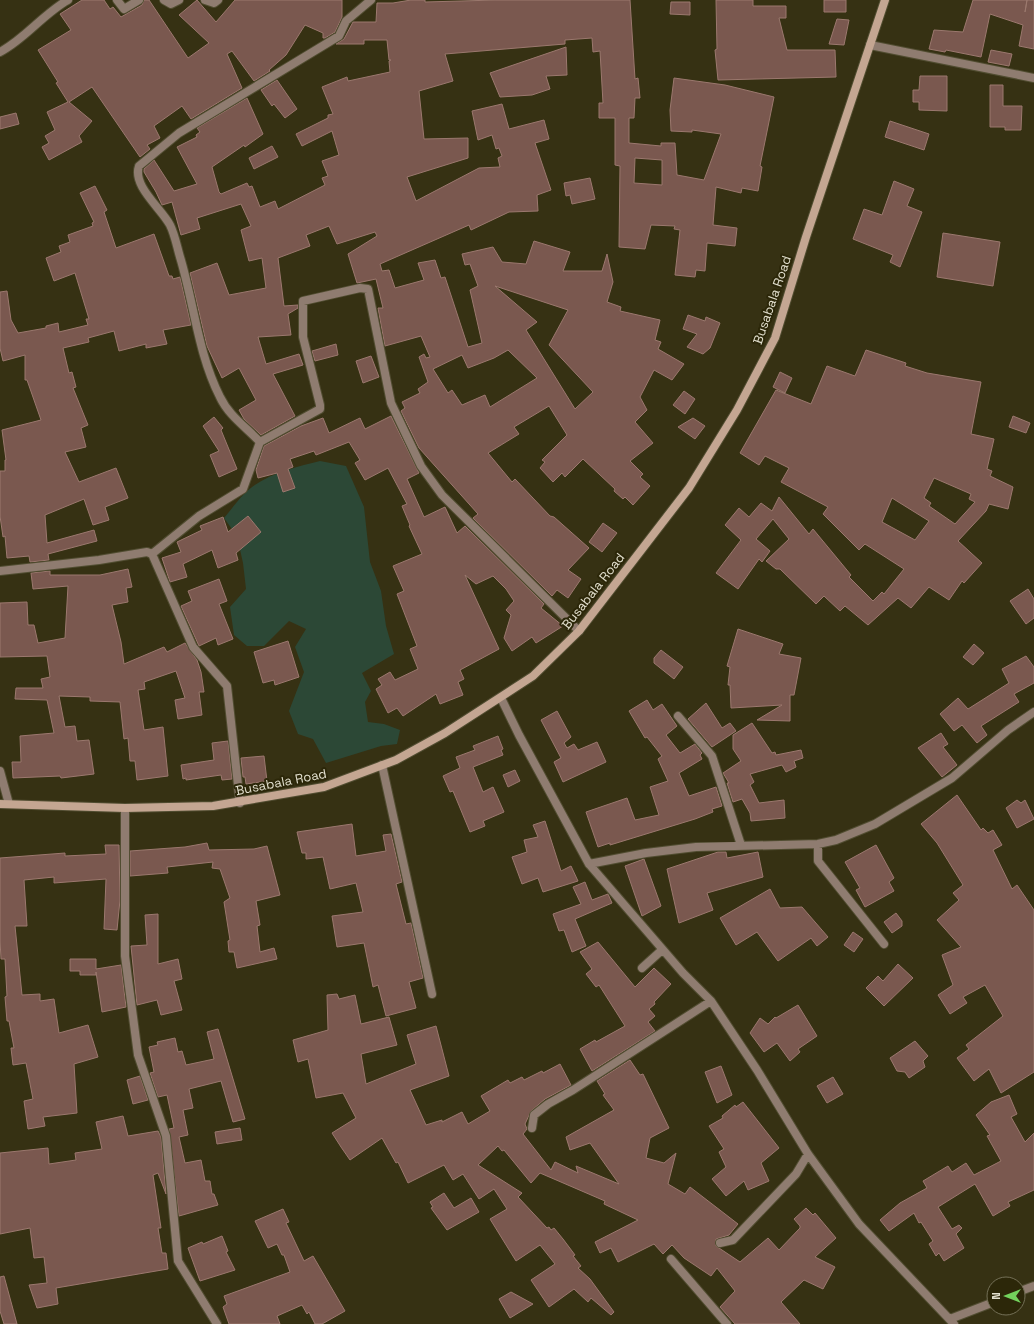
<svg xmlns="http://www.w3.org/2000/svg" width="1034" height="1324" viewBox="0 0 1034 1324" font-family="'Space Grotesk',sans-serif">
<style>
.green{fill:#2c4836}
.building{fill:#7a584f;stroke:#9b786e;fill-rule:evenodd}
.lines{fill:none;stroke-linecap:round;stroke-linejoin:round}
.street-casing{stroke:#514d31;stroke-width:10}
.secondary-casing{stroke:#514d31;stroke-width:10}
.street{stroke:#8f7c70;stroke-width:8}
.secondary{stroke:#c4a692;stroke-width:8}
.labels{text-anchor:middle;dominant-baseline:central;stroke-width:4;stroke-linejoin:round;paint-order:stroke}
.street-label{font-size:13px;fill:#e1decd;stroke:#2c2709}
</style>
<rect width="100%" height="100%" fill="#363113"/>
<path class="green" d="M320 461 346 466 364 507 370 562 381 591 386 626 394 654 362 673 371 691 365 702 368 722 384 724 400 730 397 744 381 746 326 763 313 739 298 734 289 711 304 672 295 647 306 629 289 621 264 646H247L234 635 230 607 246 589 243 563 237 536 224 518C231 510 237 501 244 494 262 475 296 467 320 461Z"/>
<path class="building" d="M82 0H104L110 9 113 7 121 17 142 5 144 0H149L188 58 209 43 179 15 197 0 216 22 235 0H342V17L335 32 325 38H323V33L305 25 286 55 269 70 270 71 254 81 232 51 227 54 242 88 191 119 182 106 154 126 160 138 147 145 150 149 140 157 92 87 69 102 92 121 79 136 82 142 49 160 42 147 49 143 45 136 55 130 47 112 68 102 56 83 58 82 38 50 71 30 60 14Z
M411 0H425V2L496 0H630L635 79 638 78 640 98H635L634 118H629V143L661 146V143H675L677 175 704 180 721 134 692 130V132L671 131 670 110 674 78 725 85 774 97 760 166 762 167 758 191 742 188 741 193 716 187 713 225 737 228 735 246 707 243 705 271 696 270 695 277 675 275 680 230 674 229 675 226 651 225 645 249 619 247 620 166 615 165V118H599V103H603L600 51 593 52 592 38 565 40V44L445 54 453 81 419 91 424 139 468 138V158L407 177 416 201 479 168 500 167 498 158 502 156 499 148 496 149 492 135 478 140 472 111 502 104 509 129 544 120 549 139 535 143 551 190 537 195 538 211 509 212 471 230 469 225 380 264 382 271 389 270 395 288 424 280 418 263 435 260 441 278 445 277 468 347 482 343 470 290 478 286 470 264 465 265 462 254 493 247 502 262 526 264 534 241 570 252 563 271H602L607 254 613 282 607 302 621 307 620 311 660 320 655 340 661 342 658 349 684 364 672 380 654 370 640 397 647 410 635 422 653 443 630 461 643 474 640 477 650 486 633 505 625 497 623 499 614 491 615 489 583 459 565 477 562 473 553 482 540 468 545 462 542 460 567 435 549 406 514 427 519 434 488 453 512 482 515 479 550 516 554 517 589 548 568 570 581 579 568 598 557 590 552 596 473 518 478 514 419 448 401 411 405 408 402 402 420 393 418 389 428 382 419 357 424 354 426 358 430 357 421 336 385 346 378 308H383L376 279 357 283 348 254 377 236 375 232 337 244 329 226 306 235 310 246 278 258 284 306 298 305V308L288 314 291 335 258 337 266 364 299 354 303 365 273 374 295 416 261 435 244 419 239 410 256 400 239 368 222 378 207 346 190 273 217 263 229 295 266 288 262 258 249 261 241 230 251 226 241 204 197 218 200 229 181 235 172 202 162 205 156 192 144 172V169L154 160 174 191 197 184 177 147 197 137 196 135 200 132 197 128 247 98 263 134 245 147 244 145 212 167 219 192 221 194 247 183 249 187 252 186 260 207 275 201 278 209 325 185 322 178 328 176 322 161 339 155 332 131 302 146 296 134 328 118V115L333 114 322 87 347 77 348 81 390 72 389 61 391 60H389L387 40H364V44H336L344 39 353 22H376L377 3H393ZM635 158 662 160V185L634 183ZM495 286 568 310 549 345 593 392 575 409 526 330 537 322ZM508 350 537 378 490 407 485 395 462 405 452 390 448 393 433 369 462 355 468 368 494 358Z
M716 0H753V6H786V18H779L787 50H835L836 77 718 80 715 50 717 49Z
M824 0H846V12H824Z
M973 0H1027L1025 12 1027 0H1034V49L1019 46 1023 25 990 14 981 57 946 50 945 52 929 49 934 30 963 32Z
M671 2H690V15L670 14Z
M837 19 849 20 844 45 829 44Z
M566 47 567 75 546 76 550 89 532 95 500 97 490 73Z
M991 50 1012 54 1009 66 988 62Z
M920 76H947V111L919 110V102H913V90H919Z
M277 80 297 109 285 118 274 104 272 106 261 90Z
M990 85H1003V106H1022L1021 130H1005V127H990Z
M16 113 19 124 0 129V117Z
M890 121 929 134 924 150 885 137Z
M272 146 278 157 254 169 249 158Z
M590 178 595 199 572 204 570 195 566 196 564 183Z
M894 181 914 189 907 206 922 212 900 267 890 262 893 255 853 239 864 209 882 215Z
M95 186 107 210 104 212 116 248 154 234 169 276H172L173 279 180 277 191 325 163 330 167 344 146 348V344L119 351 114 331 88 338 89 342 63 348 69 373 72 372 76 387 73 388 88 425 81 428 86 447 65 452 79 482 116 468 128 498 105 507 109 520 93 525 84 499 45 515 47 543 94 530 97 541 48 554 49 560 30 562 29 556 7 558 5 536 3 537 0 516V471H5V460H6L2 430 41 420 27 380H25V355L3 361 0 348V292L7 291 11 320 18 333 46 328V326L58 323 59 332 88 325 86 319H89L75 273 54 281 46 258 61 252 59 246 70 242 68 235 93 226 92 223 94 222 80 193Z
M943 233 1000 242 993 286 937 277Z
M688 315 705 321 706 317 720 323 710 348 703 354 687 347 697 334 683 329Z
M336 344 338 355 315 361 312 351Z
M866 350 906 363 905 366 927 373 981 382 971 434 994 439 987 469 992 471 990 476 1013 487 1008 509 989 504 986 511 958 541 982 563 964 583 962 581 949 600 929 587 911 608 898 598 868 625 845 606 840 611 824 596 816 604 780 569H776L766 561 789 539 773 519 756 539 770 551 762 562 759 559 738 589 716 573 741 540 725 525 739 508 749 517 761 503 772 511 779 497 809 534 813 529 851 575 849 577 873 601 882 592 884 594 904 569 865 544 859 550 823 514 828 507 781 482 789 468 765 456 759 465 740 453 776 390 811 404 827 366 855 376ZM934 478 971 494 969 499 975 502 955 524 929 506 931 503 924 498ZM892 498 929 521 915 540 882 522Z
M371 356 379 377 363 383 356 361Z
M780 372 792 378 785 393 773 387Z
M684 391 695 399 685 414 673 405Z
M391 416 419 473 407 479 424 517 445 507 457 533 465 526 544 604 541 608 563 626 536 643 532 637 512 651 504 638 511 615 506 610 514 601 506 589 493 576 476 584 465 575 499 649 460 670 464 679 458 682 463 695 440 704 436 694 403 716 397 708 388 713 376 689 382 685 378 679 390 672 395 680 418 669 410 649 417 646 397 594 404 591 393 566 422 554 409 526 410 525 402 506 407 504 388 468 365 480 355 463 360 460 349 442 316 455 314 451 290 459 293 467 288 469 295 488 283 492 277 473 258 478 256 470 264 446 301 426 323 418 329 433 360 418 365 429Z
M1013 416 1030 423 1026 433 1009 427Z
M214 417 223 428 221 430 237 469 219 477 210 455 219 451 203 426Z
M693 418 705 426 695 439 678 427Z
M248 516 261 532 236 553 238 560 218 568 212 550 183 564 187 577 170 582 162 558 181 552 177 542 202 530 200 526 223 517 228 532Z
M603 523 617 533 602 552 589 542Z
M128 569 132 587 126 588 128 602 112 605 121 642 124 664 164 647 167 652 185 643 197 660 201 672 204 692H199L202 715 178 719 175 700 185 698 176 671 144 682 145 689 138 690 144 730 163 727 168 776 137 780 135 761H130L128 738 124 739 120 702 90 701V697L59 696 65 727 75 726 77 741 89 740 94 774 61 778 60 776 13 778 12 762H21L20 736 54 733 47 700 15 699 16 688H43L41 679 50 677 47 656 0 657V603L27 602 28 625H34L38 643 65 638 68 586 33 589 31 573 50 571V575H100Z
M219 579 227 601 219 604 233 639 218 645 216 638 199 646 181 606 192 601 188 591Z
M1028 589 1034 599V618L1026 624 1010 601Z
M738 629 783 644 779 654 801 658 794 695H790V721L757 720 782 705 731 708 730 685H728L730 667 727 666Z
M288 641 299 677 275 685 274 680 263 683 254 652Z
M974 644 984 653 973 665 963 657Z
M661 650 683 667 674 679 654 663V658Z
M1026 656 1034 667V683L1014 694 1019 702 981 726 987 735 977 743 962 725 954 731 940 714 958 698 968 709 1009 683 1002 669Z
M647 700 653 710 662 704 677 726 666 735 680 753 695 744 702 753 700 755 702 759 679 773 689 796 716 787 722 806 712 809 713 812 695 819 610 845V843L598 847 586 812 627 798 635 820 659 815 650 787 668 781 658 759 662 756 647 737 645 738 629 711Z
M706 703 722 728 730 723 736 731 712 747 688 719Z
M557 711 571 737 564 743 567 748 574 744 578 750 597 742 606 762 563 782 554 762 561 758 541 720Z
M752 723 772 753 775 752 776 755 801 750 803 758 794 761 796 767 786 772 782 765 750 774 754 782 750 785 759 803 784 800 785 818 751 821 750 813 742 799 733 802 727 783H729L723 773 741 761 733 749V735Z
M941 733 948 744 943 747 957 765 942 777 918 748Z
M498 736 503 749 501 750 503 755 473 767 483 792 493 787 504 812 483 821 485 826 470 832 453 791 450 792 443 776 460 768 456 757 475 750 473 746Z
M228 741 232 779 222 780 221 775 186 780V778L183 779 181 765 214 760 212 743Z
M264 756 267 781 246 784 245 777H243L241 758Z
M515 770 520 781 508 787 503 775Z
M957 795 981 830 983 828 988 833 993 830 1002 845 993 850 1012 889 1017 885 1034 910V1072L1001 1093 989 1069 974 1081 957 1058 969 1049 966 1045 1003 1016 985 985 963 997 967 1003 950 1014 938 995 953 985 942 955 961 947 937 920 959 900 953 893 963 885 937 843 921 824Z
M1017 800 1021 803 1025 800 1034 819 1017 828 1006 808Z
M545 821 561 871 571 866 578 881 543 892 538 878 522 884 512 857 527 852 524 840 538 837 533 825Z
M352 824 356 856 386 851 383 835 391 834 402 882 396 884 406 924 411 923 423 978 409 982 416 1008 386 1016 378 985 373 987 364 943 337 947 332 916 363 912 356 883 330 889 323 857 306 859V853H302L297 832Z
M207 843 209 850 254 849 267 846 280 895 256 901 260 925 257 926 260 952 274 948 277 959 237 968 234 952H229L228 941 230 940 224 902 230 898 220 869 212 868 213 862 167 867 168 873 130 876V851L185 847Z
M105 845H119L120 900 117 930 104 929 106 879 54 883V877L24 880 27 926H15L22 995 40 994V1001L54 999 59 1033 88 1025 98 1057 74 1064 77 1113 43 1117 45 1126 28 1129 24 1101 33 1099 26 1063 13 1065 11 1048H14L9 1021H7L5 997 7 996 5 959H1L0 940V858L65 853V856L106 854Z
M876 845 894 878 889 882 894 891 865 907 856 890 860 888 845 862Z
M718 852H726L727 858 758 852 763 877 707 893 713 910 679 923 667 869Z
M644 859 661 906 642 916 625 866Z
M585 882 592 900 608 894 612 903 575 919 586 946 572 952 564 930 559 931 553 914 581 904 573 887Z
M770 889 780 908 802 907 828 937 817 946 811 938 778 961 757 932 736 945 720 918Z
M896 913 902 921V926L892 933 884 922Z
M158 914V964L178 959 182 979 174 981 182 1010 161 1015 157 1000 137 1005 131 946 147 945 145 915Z
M853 932 863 939 854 952 844 945Z
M598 942 635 987 654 968 671 984 654 1002 655 1004 649 1009 655 1016 648 1022 655 1031 592 1071 580 1049 595 1040 596 1042 625 1026 599 985 596 987 586 974 592 969 580 952Z
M70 959H96V969L121 965 126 1007 102 1012 96 972V975H80V971H70Z
M898 964 913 978 884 1006 866 988 878 976 883 981Z
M337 994 339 999 355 995 361 1024 389 1017 397 1045 361 1054 366 1084 416 1064 407 1035 436 1026 449 1076 410 1090 426 1125 442 1120V1122L462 1112 468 1124 490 1111 481 1096 508 1080 510 1083 522 1077 524 1080 542 1071 543 1073 560 1064 571 1085 545 1099 531 1111 525 1124 527 1129 523 1134 551 1170 555 1162 578 1173 576 1166 619 1184 590 1143 570 1150 566 1137 614 1110 603 1095 605 1094 597 1081 630 1060 640 1075 643 1074 669 1128 650 1138 646 1158 664 1163 676 1153 668 1184 685 1194 690 1187 738 1224 729 1235 716 1239V1246L740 1262 768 1238 779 1250 800 1228V1226L794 1219 806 1208 813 1215 815 1213 836 1238 815 1257 835 1267 823 1289 804 1280 781 1302 800 1324H735L720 1307 735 1291 717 1268 711 1276 684 1258 672 1245 663 1254 654 1244 618 1262 611 1248 600 1253 595 1242 638 1220 604 1204 605 1201 540 1173 531 1183 504 1150 502 1151 498 1146 478 1165 522 1193 518 1197 547 1228 549 1227 551 1230 554 1228 563 1239 575 1255 573 1256 581 1266 578 1268 590 1279 614 1312 611 1315 591 1298 588 1302 574 1289 549 1307 531 1280 555 1264 540 1245 516 1261 490 1219 507 1209 494 1189 479 1199 463 1174 453 1180 444 1165 408 1183 398 1162 396 1163 382 1138 350 1160 341 1147 332 1133 356 1118 343 1093 316 1098 308 1059 298 1062 293 1040 328 1030 327 995Z
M798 1005 817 1036 798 1049 800 1052 790 1061 777 1043 764 1052 750 1033 760 1018 768 1024 775 1017 776 1018Z
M218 1029 245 1119 233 1122 221 1081 189 1089 193 1108 183 1110 188 1135 179 1137 185 1163 201 1160 205 1181H210L212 1194H214L218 1205 179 1216 169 1129 174 1128 167 1095 158 1097 150 1073 154 1072 149 1047 158 1045 157 1042 175 1038 178 1052 182 1051 186 1065 214 1059 207 1032Z
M915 1041 928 1056 923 1061 925 1067 909 1078 905 1072 897 1071 890 1058Z
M721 1066 732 1095 717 1103 705 1072Z
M140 1076 148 1100 133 1104 127 1080Z
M833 1077 843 1094 827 1103 817 1086Z
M1009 1095 1017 1114 1011 1117 1025 1142 1034 1133V1190L1008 1202 1010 1206 993 1216 975 1184 938 1207 952 1229 959 1225 962 1228 956 1234 964 1248 944 1261 939 1253 936 1256 929 1244 933 1241 921 1222 919 1223 914 1213 889 1231 880 1220 900 1203 927 1188 923 1181 948 1166 952 1172 966 1163 974 1175 1001 1161 987 1136 990 1135 976 1115 991 1102Z
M743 1102 779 1148 761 1163 769 1181 748 1190 744 1181 726 1196 712 1179 726 1167 719 1152 724 1149 709 1126 723 1118 722 1116 735 1105 736 1107Z
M123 1116 128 1136 158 1131 161 1137 166 1194 158 1173 153 1175 161 1228H158L162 1253H166L168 1269 56 1288 58 1304 37 1308 29 1285 47 1283 44 1257 34 1258 30 1228 0 1234V1153L48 1148 49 1164 76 1160 75 1153 102 1149 96 1122Z
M240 1128 242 1140 217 1144 215 1132Z
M444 1193 454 1208 471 1198 479 1212 447 1230 431 1208 433 1207 430 1202Z
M283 1209 289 1222 286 1223 304 1261 313 1256 345 1311 322 1324H315L309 1312 307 1314 302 1305 277 1316 280 1324H229L223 1307 227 1304 224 1296 290 1272 284 1255H282L277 1244 268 1248 255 1221Z
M222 1236 228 1251 226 1252 235 1270 200 1281 188 1248 202 1242 203 1244Z
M4 1276 17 1324H4L0 1311V1277Z
M511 1292 533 1304 510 1318 499 1299Z"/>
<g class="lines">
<defs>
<path id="street" d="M117 0 124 9 139 0
M164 0 171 4 179 0
M205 0 214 3 218 0
M870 45 1034 78
M0 52C25 39 43 14 68 0
M260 442 320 409V405L303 337V301L360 288 368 289 391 403 421 466 442 495 579 631
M152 554 193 647 227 686 240 803
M0 571 99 560 147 552 152 554 199 516 243 489 260 442C246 427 229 416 220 397 198 354 194 303 180 257 177 247 175 235 170 225 161 208 132 186 139 166L179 133 339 36 346 21 371 0
M501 698 519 735 589 864 683 973 711 1001 757 1070 808 1154 859 1224 954 1324
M678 716 712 756 741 845
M382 765 432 994
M0 771 9 804
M125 808V956L138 1055 166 1136 178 1261 217 1324
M818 844V861L884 944
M589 864 646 853 696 847 818 844 836 840 875 824 952 778 1008 730 1034 712
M642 968 662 950
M532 1128 534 1115 548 1104 573 1090 711 1001
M720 1243 733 1240 796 1174 808 1154
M671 1259 727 1324
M1018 1292 1034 1286
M950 1319 994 1302"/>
<path id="secondary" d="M0 804 125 808 213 806 324 787 396 760 445 733 533 676 579 631 689 488 737 410 775 338 806 237 885 0"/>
</defs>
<use href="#street" class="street-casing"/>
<use href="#secondary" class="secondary-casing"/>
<use href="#street" class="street"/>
<use href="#secondary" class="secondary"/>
</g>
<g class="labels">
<g class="street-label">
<text transform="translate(772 300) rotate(-71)">Busabala Road</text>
<text transform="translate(593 591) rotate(-52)">Busabala Road</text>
<text transform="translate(281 782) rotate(-11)">Busabala Road</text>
</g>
</g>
<g transform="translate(1006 1296) rotate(270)"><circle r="19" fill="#2c2709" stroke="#747057"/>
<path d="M0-3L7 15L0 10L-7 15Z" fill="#73d25c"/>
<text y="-6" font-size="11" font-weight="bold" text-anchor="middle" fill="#e1decd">N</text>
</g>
</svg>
